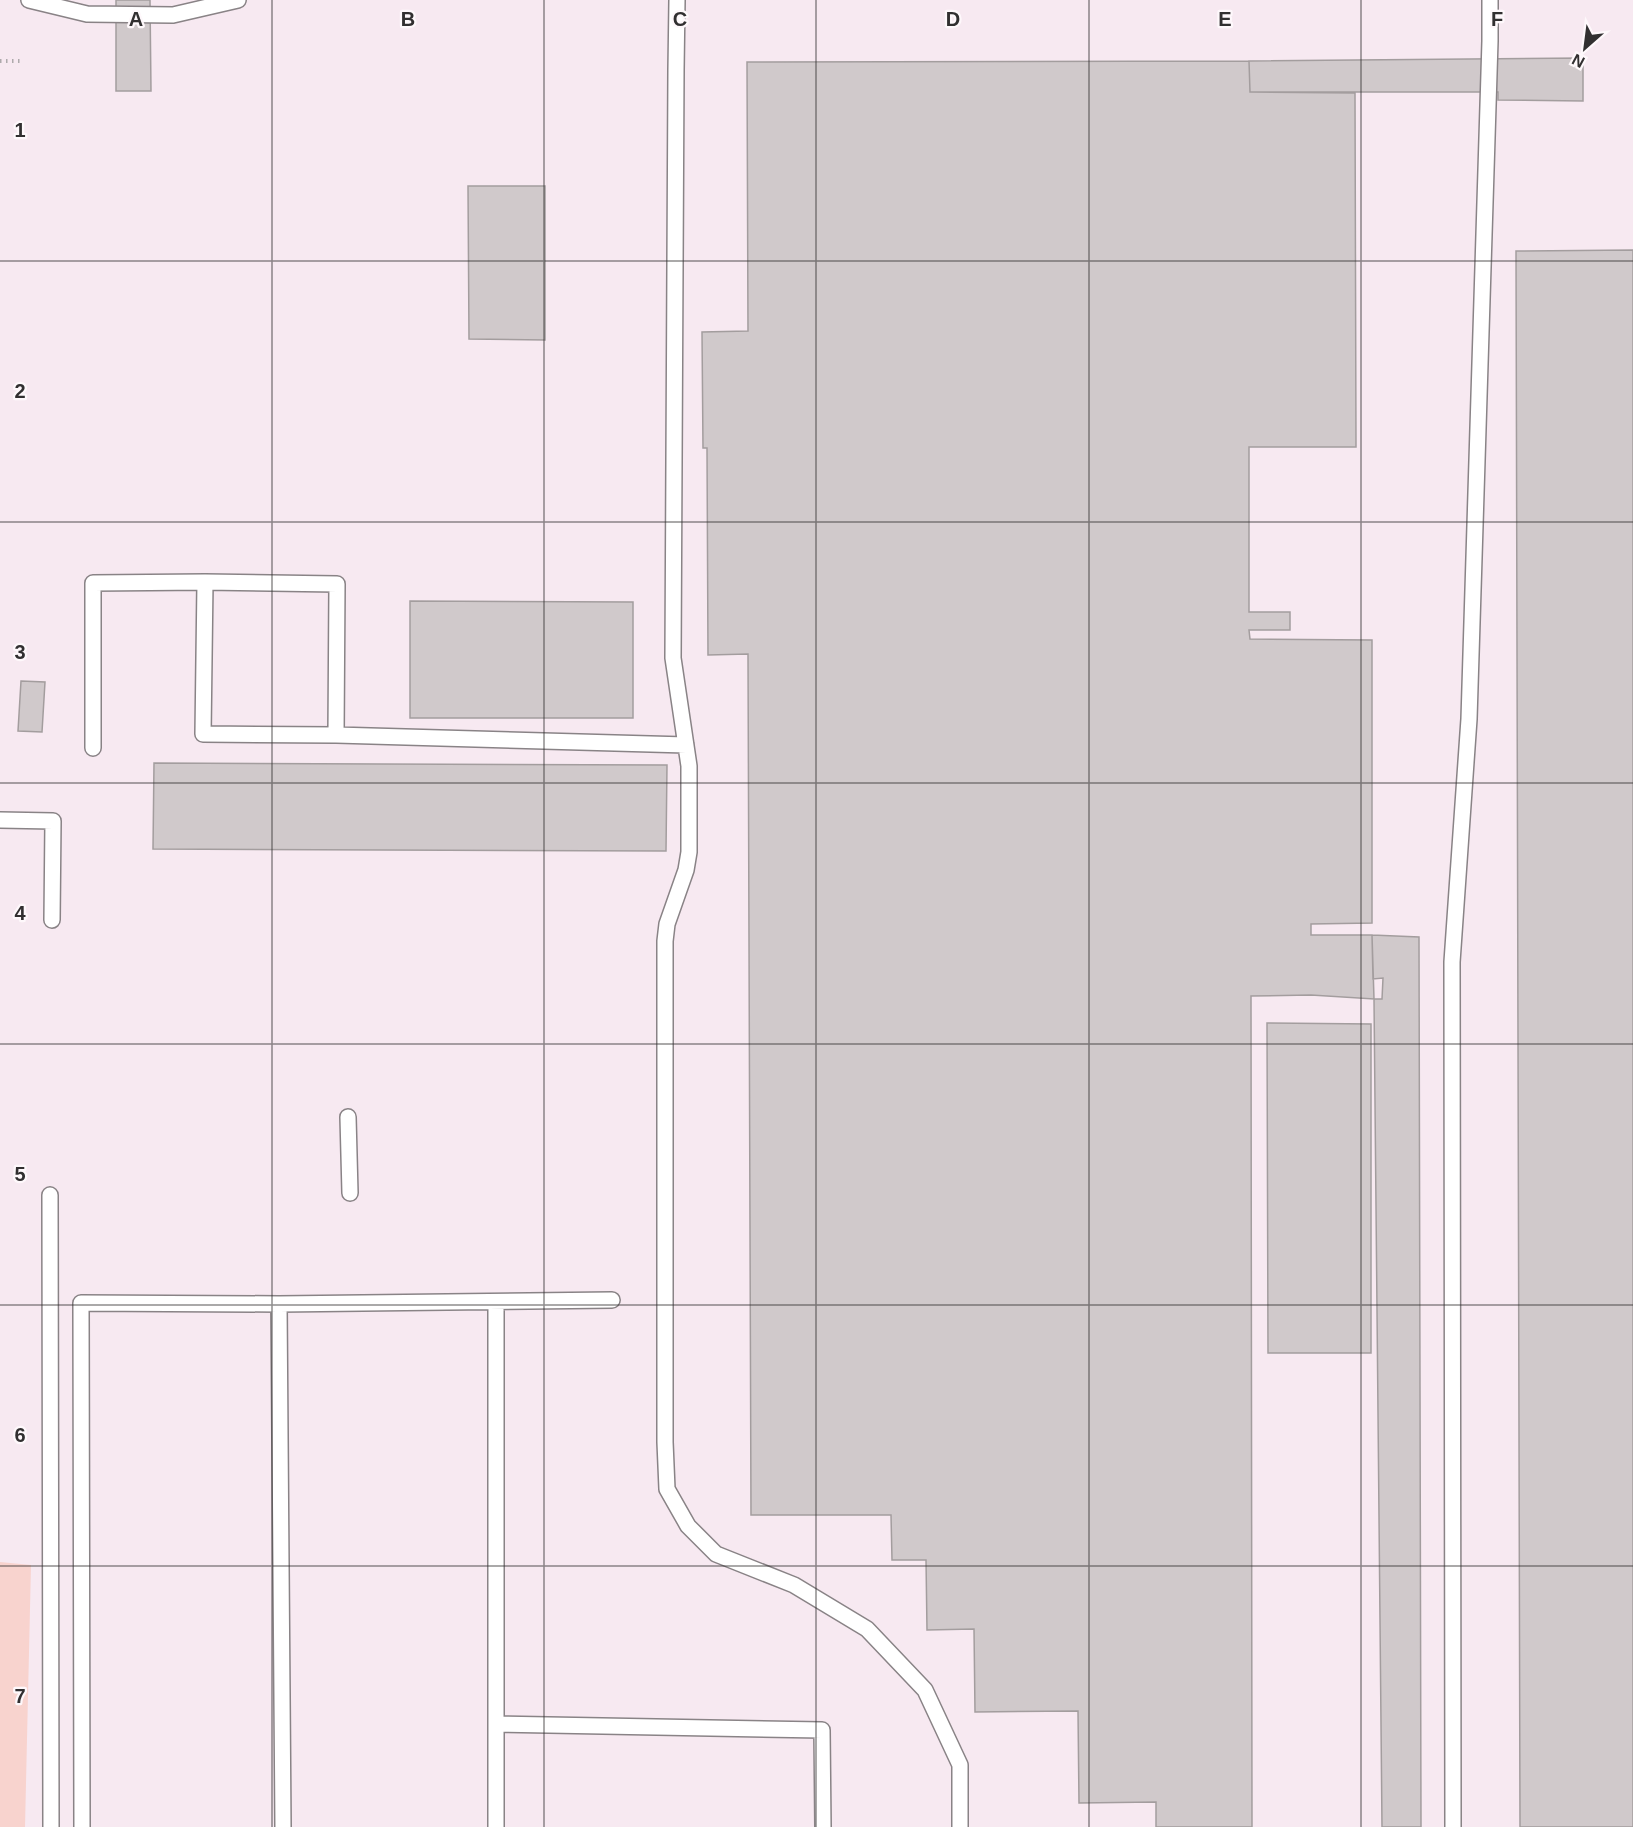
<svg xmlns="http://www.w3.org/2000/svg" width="1633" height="1827" viewBox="0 0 1633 1827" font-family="Arial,sans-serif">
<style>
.built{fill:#f7e9f1}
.green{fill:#f8d3ce}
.building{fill:#d0c9cb;stroke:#a39d9e;stroke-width:1.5}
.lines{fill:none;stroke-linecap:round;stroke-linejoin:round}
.lane-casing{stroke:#898386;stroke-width:18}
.path{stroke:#aeaaac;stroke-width:4;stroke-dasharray:1.5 4.5;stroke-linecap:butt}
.lane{stroke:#fff;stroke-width:15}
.grid{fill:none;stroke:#312f30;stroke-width:1.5;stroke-opacity:0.55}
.grid-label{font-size:20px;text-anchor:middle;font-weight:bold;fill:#312f30;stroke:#fef8fb;stroke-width:4.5;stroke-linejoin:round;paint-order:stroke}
</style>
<rect width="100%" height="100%" fill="#fef8fb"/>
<path class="built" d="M0 0H1633V1827H0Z"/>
<path class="green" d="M0 1562 31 1565 25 1827H0Z"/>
<path class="building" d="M116 0H150L151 91H116Z
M1583 58V101L1498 100V92H1250L1249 61Z
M1249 61 1250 92 1355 93 1356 447H1249V612H1290V630H1249L1250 639 1372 640V923L1311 924V935H1372L1374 999 1311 995 1251 996 1252 1827H1156V1802L1079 1803 1078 1711 975 1712 974 1629 927 1630 926 1560H892L891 1515H751L748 654 708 655 707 448H703L702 332 748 331 747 62Z
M468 186H545V340L469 339Z
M1633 250V1827H1520L1516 251Z
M410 601 633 602V718H410Z
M21 681 45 682 42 732 18 731Z
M154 763 667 765 666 851 153 849Z
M1372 935 1419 937 1421 1827H1382L1374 999H1382L1383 978 1373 979Z
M1267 1023 1371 1024V1353H1268Z"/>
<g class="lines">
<defs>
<path id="lane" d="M29 0 87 14 173 15 238 0
M677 0 676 70 673 658 689 766V852L686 870 667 924 665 941V1442L667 1489 688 1526 716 1554 794 1585 867 1629 925 1690 960 1765V1827
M336 735 337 584 205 582 203 734 336 735 686 745
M93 748V583L205 582
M0 820 53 821 52 920
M348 1117 350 1193
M50 1195 51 1827
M496 1302V1827
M497 1724 822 1730 823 1827
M82 1827 81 1303 279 1304
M283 1827 279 1304 612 1300
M1453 1827 1452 962 1469 719 1490 41V0"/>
</defs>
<use href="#lane" class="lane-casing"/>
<path class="path" d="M0 61H23"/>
<use href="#lane" class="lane"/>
</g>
<path class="grid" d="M272 0V1827M544 0V1827M816 0V1827M1089 0V1827M1361 0V1827M0 261H1633M0 522H1633M0 783H1633M0 1044H1633M0 1305H1633M0 1566H1633"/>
<g class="grid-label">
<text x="136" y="26">A</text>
<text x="408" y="26">B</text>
<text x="680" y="26">C</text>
<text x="953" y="26">D</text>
<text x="1225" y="26">E</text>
<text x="1497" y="26">F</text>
<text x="20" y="137">1</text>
<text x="20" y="398">2</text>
<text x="20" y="659">3</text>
<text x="20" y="920">4</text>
<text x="20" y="1181">5</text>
<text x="20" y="1442">6</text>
<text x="20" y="1703">7</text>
</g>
<g transform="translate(1585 48) rotate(208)" stroke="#fef8fb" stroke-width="4.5" paint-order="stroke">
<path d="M0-4.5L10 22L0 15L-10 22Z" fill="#312f30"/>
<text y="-9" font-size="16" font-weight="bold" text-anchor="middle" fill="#312f30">N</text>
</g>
</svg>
